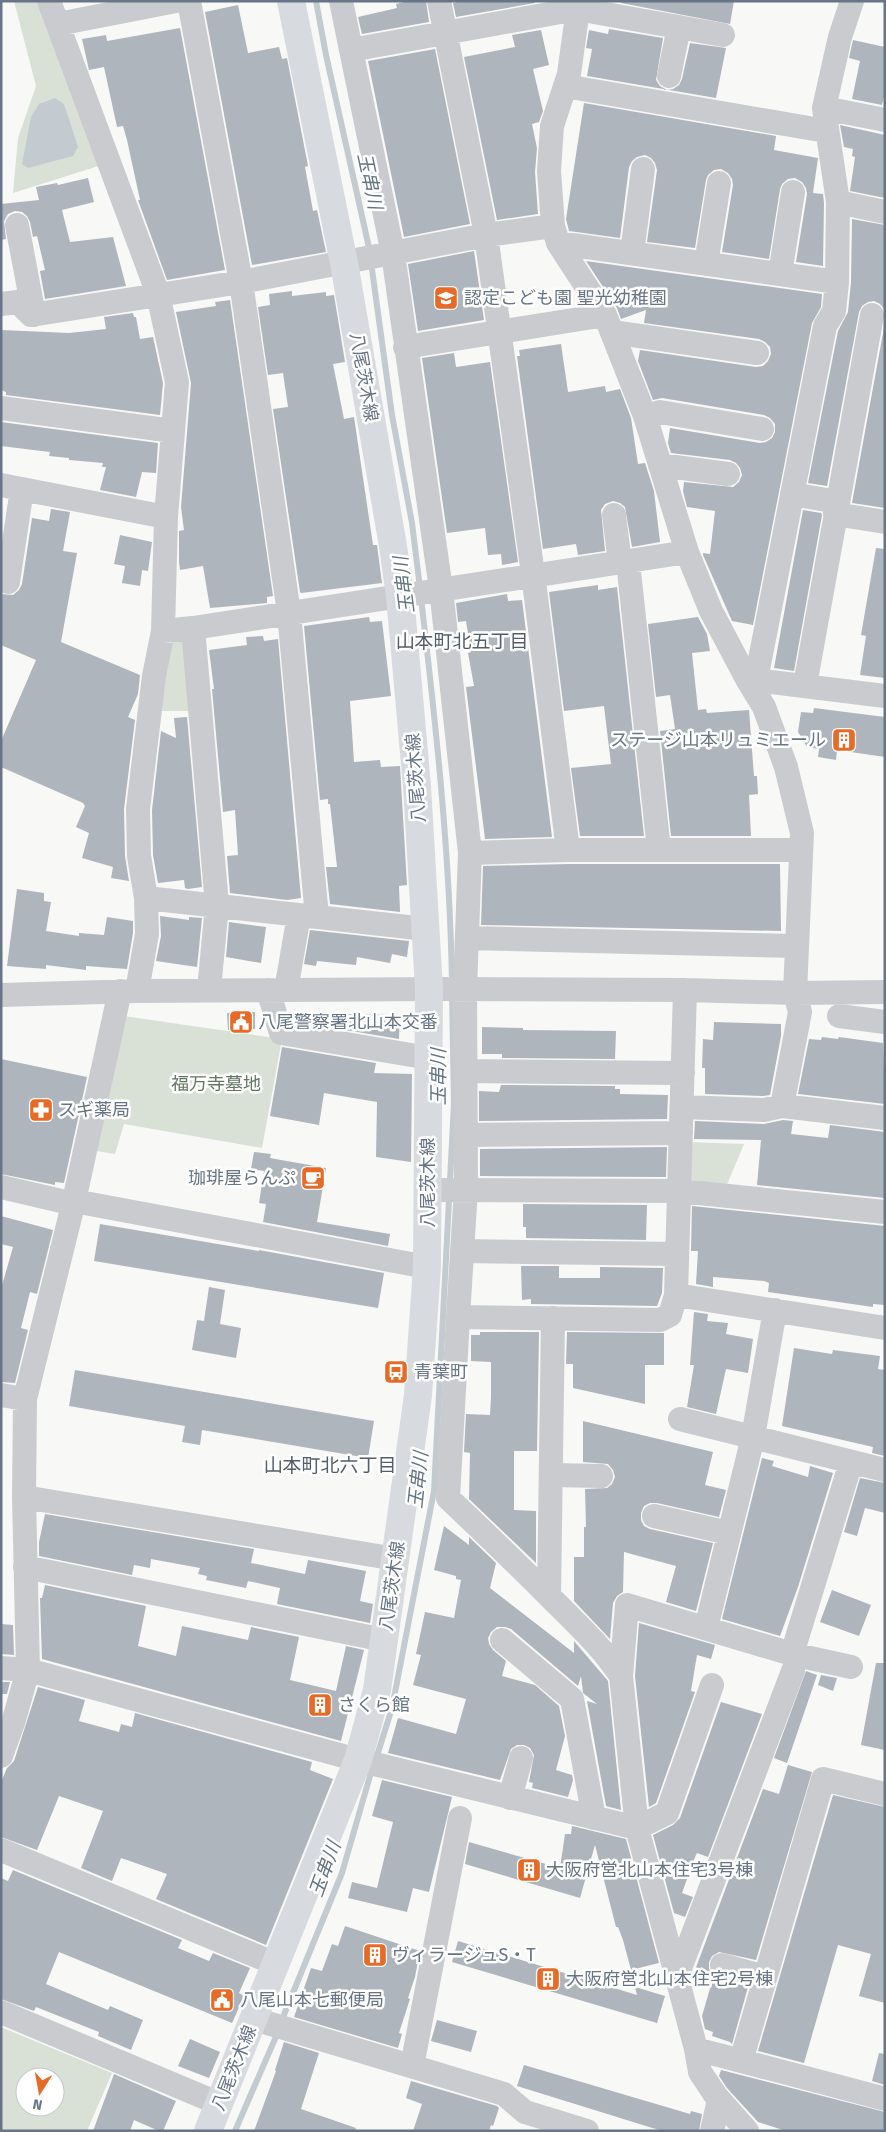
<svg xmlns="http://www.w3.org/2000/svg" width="886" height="2132" viewBox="0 0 886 2132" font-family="'Fira Sans','Noto Sans JP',sans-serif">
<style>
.green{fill:#d9e0d6;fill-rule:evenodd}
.water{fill:#c3cad0}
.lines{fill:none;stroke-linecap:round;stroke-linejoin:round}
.stream{stroke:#c3cad0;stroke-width:6}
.building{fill:#afb5bc}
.minor{stroke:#c9cbcf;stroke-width:24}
.major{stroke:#d7dadf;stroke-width:28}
.labels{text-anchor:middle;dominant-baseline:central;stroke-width:5;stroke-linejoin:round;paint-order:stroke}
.poi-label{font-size:18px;fill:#677587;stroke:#fff;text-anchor:start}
.street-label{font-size:18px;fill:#677587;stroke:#fff}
.park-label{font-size:18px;fill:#647962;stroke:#fff}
.water-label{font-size:19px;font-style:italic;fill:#637683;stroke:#fff}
.neighbourhood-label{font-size:19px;fill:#555f6c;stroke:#fff}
</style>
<rect width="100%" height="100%" fill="#f8f8f6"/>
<path class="green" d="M14 1H43L105 164 13 193 18 138 36 86Z
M179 639 185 643 192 711H155L172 640Z
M124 1016 282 1039 262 1148 124 1124 115 1154 96 1151Z
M689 1142 744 1144 726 1187 688 1184Z
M1 2027 112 2073 87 2131H1ZM25 2077H55V2107H25Z"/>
<path class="water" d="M55 98 64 104 78 147 73 156 28 168 22 164 31 117 39 104Z"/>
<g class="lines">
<path class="stream" d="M316 1 326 55 370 252
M371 262 392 415 412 523 420 588
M421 598C436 726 450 855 452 984
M376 1759 392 1708 434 1491 454 1103 452 994
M281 2022 342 1873 372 1769
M235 2131 278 2032"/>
</g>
<path class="building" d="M408 1H426L429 22 362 34 358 17 397 8 396 4Z
M461 1H534L535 3 456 17 453 3Z
M621 1H734L730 24 621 3Z
M238 5 248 53 279 47 282 59 287 58 308 166 305 167 313 211 317 210 326 252 252 265 205 12Z
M180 28 225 270 167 280 138 200H140L127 140 123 126 117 127 104 67 89 70 82 39 106 35 107 41Z
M609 29 663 38 656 80 660 86 667 90 673 89 679 85 682 79 690 43 726 48 716 98 587 76 592 49 586 48 589 30 608 34Z
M541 30 549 65 533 69 543 111 539 122 532 124 537 148 535 172 538 214 497 220 464 57 515 47 512 35Z
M853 40 885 47V93L882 105 852 99 860 61 849 58Z
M435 49 470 224 404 237 368 61Z
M584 103 776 136 774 150 818 158 813 193 823 194 824 203 823 266 796 262 807 194 806 188 802 182 795 178 788 179 782 184 780 189 769 259 722 252 733 185 732 179 728 173 721 169 714 170 708 175 706 180 695 248 647 242 657 170 655 163 651 158 645 155 637 157 632 161 629 167 620 238 569 231 566 219Z
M840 125 885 135V198L850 191 855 157 852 156 853 149 844 147Z
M88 178 94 202 62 210 70 242 113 237 126 286 45 299 40 271 45 270 37 236 33 237 30 222 27 216 22 212 15 211 8 214 4 221 6 239 1 240V204L39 200 36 187 57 183 58 185Z
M852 219 885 225V310L880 304 874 301 868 302 862 306 859 312 827 486 808 483 838 331 848 312 851 282Z
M474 251 484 320 418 331 408 264Z
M586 261 822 294 821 307 812 323 753 625 732 621 703 555V553L710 554 715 511 687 507 683 491 684 482 733 487 739 482 742 475 740 468 736 463 730 460 671 453 668 443 670 428 760 443 766 442 772 438 775 432V424L770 418 764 415 662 398 653 400 638 361 640 350 756 367 763 366 768 361 771 354 770 347 765 342 759 339 644 323 646 310 621 319 617 308Z
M292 291V296L326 292V296L334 295 345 362 333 364 344 419 354 417 373 545H377L382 583 301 593 300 592 273 409 288 407 283 373 268 375 258 307 270 305 269 294Z
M230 300 273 596 267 597V603L210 608 203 566 180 570 179 562V531L184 530 181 507 191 383 176 312 216 306 215 302Z
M133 313 134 317H136L140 339 153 337 163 383 160 415 6 395V392L1 390V330L69 333 106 329 104 317Z
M885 322V508L852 503Z
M561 344 568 392 605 386 606 392 620 389 631 418 638 464 645 463 654 491 660 542 632 547 625 507 620 503 613 501 605 504 601 510 605 551 578 555 576 544 543 549 517 356H520L519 350Z
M454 353 456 367 490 362 518 562 502 565 501 554 488 555 485 528 447 533 422 358Z
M1 422 158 443 156 473 142 472 136 497 100 490 106 467H102L103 463 69 460V458L49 456 50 452 1 446Z
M51 509 70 512 63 551 77 553 61 642 140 675 138 694 128 717 135 720 124 809 125 856 129 881 111 878 113 867 82 858 89 833 76 827 85 806 83 803 1 767V741L36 660 1 645V594L13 595 19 590 22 584 32 518 49 521Z
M803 510 821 513 822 515 794 671 774 668Z
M120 535 152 542 148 571 142 570 140 586 122 583 125 566 114 564Z
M876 548 885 549V678L860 675 866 636 861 635Z
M598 585V590L617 587 644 836H580L571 768 611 764 606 723 604 706 564 711 549 592Z
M507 594 508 601 522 600 552 837 485 839 466 687 474 686 468 653 471 652 466 621 458 622 456 603Z
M369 617 370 622 382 621 391 696 350 701 354 762 380 760 381 767 400 766 407 885 399 886 400 912 330 904 326 867H337L330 804H328V799L320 800 304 626Z
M698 617 707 634 710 651 692 653 698 710 706 709 707 713 749 710 754 776H757L758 794 749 795 751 836H671L660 731 675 729 670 695 656 697 648 624Z
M263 636 264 641 278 639 301 898 287 900 230 893 227 856 238 855 235 810 223 812 212 689H214L209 650 247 645 246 637Z
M814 708 885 717V757L837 750 836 760 818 757 819 749 807 747 798 732 801 712 813 713Z
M187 717 202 887 188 889 185 888 184 880 158 883 153 855 152 810 161 731 176 738 174 718Z
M568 864H780L781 931 481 925 483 866Z
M17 889 44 893V901L51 902 46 931 79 936V933L104 935 107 917 133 921V933L127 969 86 966V970L46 965V969L7 966Z
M160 916 189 920V917L202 918 197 967 156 961 161 936Z
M229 922 266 927 261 963 226 957Z
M310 930 409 941 407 957 392 954 390 963 357 957 356 965 317 961 316 966 304 964Z
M255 1012V1029L228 1030 227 1013Z
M291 1013 400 1015 399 1039 292 1021Z
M714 1022 781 1024V1036L770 1095 763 1096 705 1094V1068H702L703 1039 713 1040Z
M482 1027 523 1028V1030L616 1031 615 1059 502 1058V1054H482Z
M822 1037 838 1039 839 1037 883 1043 885 1104 798 1094 809 1039 821 1040Z
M282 1047 376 1063 374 1073 412 1074 411 1162 376 1157 377 1102 324 1093 319 1125 270 1116Z
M1 1059 87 1077 64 1183 55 1182V1185L1 1174Z
M501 1085 615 1086V1089H620V1094L668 1095 667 1119 479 1121V1091L499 1092Z
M783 1120 793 1121 791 1134 828 1138 830 1125 885 1132V1198L757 1185 761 1140 694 1139 695 1121 764 1124Z
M667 1147 666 1177 480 1176V1149Z
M254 1152 271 1154 270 1158 326 1168 317 1222 390 1234 388 1246 263 1222 266 1204 259 1203 264 1171 251 1169Z
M523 1204 647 1205 646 1240 526 1238V1227H523Z
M692 1206 885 1226V1305L873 1304V1307L768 1292 769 1283 764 1281 713 1277V1287L696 1284 698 1251H691Z
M1 1216 53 1230 37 1294 30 1292 21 1328 28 1330 15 1383 1 1382V1289L13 1247 1 1244Z
M100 1224 259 1251V1250L384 1273 378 1308 94 1261Z
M521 1266H559V1278H600V1267L663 1268 662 1293 657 1306 531 1304V1299L522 1300Z
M209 1287 225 1290 220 1324 241 1328 236 1358 192 1350 197 1320 204 1321Z
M694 1312 708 1314 707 1321 728 1323 726 1334 753 1339 748 1373 726 1369 716 1414 687 1407 694 1365H690Z
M480 1332H539L537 1451H514V1510L536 1511V1563L469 1499 470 1453 464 1452 466 1414 490 1415 491 1397V1362L471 1361V1335H480Z
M567 1332 664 1333V1365H645V1404L573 1388V1364H566Z
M794 1348 832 1354 833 1350 880 1356 878 1369 885 1370V1456L872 1453 873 1447 782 1426Z
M75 1370 374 1421 368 1458 202 1430 200 1445 182 1442 185 1426 69 1406Z
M583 1421 713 1452 705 1485 726 1490 719 1517 657 1503H650L644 1506 641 1513V1520L644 1526 650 1529 713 1543 696 1611 666 1602 676 1566 624 1552 623 1592 617 1596 613 1603 610 1639 574 1601V1557H584V1527H586L585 1489 607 1488 612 1484 615 1477 613 1470 608 1464 583 1462Z
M762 1458 774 1461 772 1466 808 1477 810 1466 833 1473 798 1587 780 1636 722 1619Z
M860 1478 885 1483V1513L865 1508 857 1536 844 1532Z
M45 1514 254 1549 251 1563 305 1574 308 1560 366 1571 360 1601 373 1604 370 1623 277 1604 280 1588 248 1581 246 1588 206 1580 207 1576 198 1574 200 1568 151 1559 150 1568 134 1565 132 1575 39 1556V1542Z
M444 1526 469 1545V1537L496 1563 490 1588 574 1653V1641L608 1681 621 1810 606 1806 587 1701 597 1704 583 1693 581 1676 578 1686 511 1629 505 1627H497L491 1632 488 1638 489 1644 493 1650 506 1661 502 1676 535 1685 559 1706 565 1736 556 1770 572 1775 573 1780 568 1797 532 1788 533 1783 529 1782 534 1755 530 1748 524 1745H517L511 1749 500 1780 388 1753 398 1718 456 1734 466 1699 413 1685 421 1655 416 1654 425 1612 454 1618 461 1580 456 1579V1576L434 1570Z
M45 1585 146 1606 138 1646 176 1656 182 1626 248 1640 251 1627 299 1637 290 1680 336 1691 346 1646 364 1650 341 1741 42 1659 40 1598H42Z
M832 1590 871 1605 859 1636 820 1622Z
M639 1623 715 1645 711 1659 697 1655 691 1691 695 1692 656 1803 649 1807 635 1676Z
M1 1624 13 1625 14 1655 1 1654Z
M876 1663H885V1750L861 1745Z
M806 1671 817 1675 787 1763 774 1758Z
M821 1675 837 1678 833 1691 818 1685Z
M1 1682H10L7 1694H1Z
M38 1687 85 1700 79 1721 119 1732 121 1724 132 1727 135 1713 312 1762 310 1770 333 1779 266 1945 156 1899 167 1874 121 1858 112 1881 81 1868 103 1811 59 1796 37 1850 1 1837V1782L7 1768 14 1761Z
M721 1702 762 1714 708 1857 697 1853 695 1857 682 1893 693 1897 685 1917 674 1913 653 1835 673 1825 680 1818Z
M788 1765 812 1772 756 1960 719 1952 712 1956 709 1962V1969L713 1975 748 1987 732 2044 730 2042 712 2036 713 2032 705 2029 702 2016 711 1985 692 1978 763 1789 779 1794Z
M382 1780 452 1797 429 1892 413 1888 407 1912 348 1898 352 1882 377 1888 393 1822 372 1816Z
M833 1795 885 1807V2003L859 1996 871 1954 838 1945 804 2063 758 2051Z
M572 1826 626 1839 659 1963 631 1970 623 1940 618 1927H616L595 1845 580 1898 465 1864 469 1842 560 1868 565 1834H571Z
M13 1870 182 1940 178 1948 209 1961 213 1953 250 1968 239 1993 244 1996 233 2021 232 2023 59 1952 46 1984 108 2010 110 2006 143 2020 131 2050 98 2036 99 2032 36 2007 34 2011 1 1999V1878L8 1881Z
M345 1926 420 1951 415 1977 408 1998 410 1999 399 2033 402 2034 398 2048 294 2017 311 1968 322 1971 332 1944 338 1946Z
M458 1941 637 1995 635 1987 665 1996 657 2023 452 1962Z
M437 2020 477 2031 471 2052 431 2041Z
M190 2039 220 2052 209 2078 178 2066Z
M284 2042 319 2053 301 2109 356 2128 355 2131H254L276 2071 275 2070Z
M879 2053 885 2054V2085L872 2081Z
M524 2065 690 2114 691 2111 702 2114 699 2131H662L517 2086Z
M721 2070 885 2112V2131H786L758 2122 727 2088 719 2076Z
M114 2074 176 2101 163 2131H159L134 2120 130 2131H93Z
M411 2081 497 2106 499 2108 493 2126 491 2125 489 2131H413L422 2104 406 2098Z"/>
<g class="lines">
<path class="minor" d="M49 1 158 294 177 382 166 517 163 631 154 676 138 809 139 856 146 898 147 934 137 991
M189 1 241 282 289 613 317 917
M341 1 393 254 441 589 470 853 465 989 466 1189 458 1317
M439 1 486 235 533 574 568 850
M579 1 569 74 552 126 549 171 553 226 558 243 605 315 645 416 687 552 711 611 747 679 764 707 786 767 802 833 795 993 800 1012 782 1106 885 1118
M58 24 176 1
M351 50 577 9 723 35
M669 76 679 27
M565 86 826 131
M824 108 885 120
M838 202 885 212
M17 225 34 315
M558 243 837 282
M632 253 643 169
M706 264 719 183
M780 274 793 192
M1 304 18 302 31 315 241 282 486 235 553 226
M612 332 757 353
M405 347 605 315
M1 408 173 431
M645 416 660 412 762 429
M660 465 728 474
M1 485 166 517
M792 494 838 502
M835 514 885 522
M614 515 620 563
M628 562 659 850
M8 582 22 489
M193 628 217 905 209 990
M163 631 193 628 687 552
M747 679 885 696
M756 680 825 326 834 311 837 282 838 202 824 108 840 37 852 1
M805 685 872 315
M470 853 568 850H801
M146 898 426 929
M467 938 797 946
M268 990 281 1033 429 1058
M286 990 299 915
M685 990 676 1295 885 1328
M1 995 137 991 437 989 685 990 795 993 885 992
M839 1016 885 1022
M465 1071 683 1073
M682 1107 764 1110 782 1106
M466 1135 681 1133
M1 1187 74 1204
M428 1190 679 1191 885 1212
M74 1201 427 1267
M462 1251 677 1254
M676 1295 670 1315 660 1320 458 1317 448 1498C483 1531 518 1565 552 1599 577 1624 602 1647 621 1676L637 1828 696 2049 700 2072 716 2096 747 2131
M1 1395 25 1399
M680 1419 885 1470
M551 1475 601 1476
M24 1497 396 1559
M654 1516 729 1533
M25 1567 384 1640
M549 1596 553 1318
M706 1628 753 1437 775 1310
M502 1640 572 1699 594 1818
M792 1654 851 1462
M1 1668 28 1670 358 1760 637 1828 667 1813 712 1685
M621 1676 627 1605 792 1654 851 1667
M1 1756 13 1723 28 1670 24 1497 25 1399 74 1201 120 991
M510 1798 521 1758
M1 1850 276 1964
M722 1965 765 1977
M676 1979 793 1671
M1 2012 220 2104
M254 2019 504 2094 525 2112 587 2131
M696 2049 885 2099
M741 2061 823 1779 885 1794
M412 2066 460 1818
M712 2131 719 2100"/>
<path class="major" d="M208 2131 358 1760 377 1690 418 1395 427 1267 429 989 417 786 400 596 393 546 344 263 291 1"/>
</g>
<defs>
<symbol id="school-square" viewBox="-11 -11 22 22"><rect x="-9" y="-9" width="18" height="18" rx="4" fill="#e76b27" stroke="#fff"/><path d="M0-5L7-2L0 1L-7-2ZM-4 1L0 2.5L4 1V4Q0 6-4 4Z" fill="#fff"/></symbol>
<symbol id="building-square" viewBox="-11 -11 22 22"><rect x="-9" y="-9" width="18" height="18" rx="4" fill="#e76b27" stroke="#fff"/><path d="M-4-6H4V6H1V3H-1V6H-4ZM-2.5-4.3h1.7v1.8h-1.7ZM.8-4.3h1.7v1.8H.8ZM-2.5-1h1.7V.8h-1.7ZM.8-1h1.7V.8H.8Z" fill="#fff"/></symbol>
<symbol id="civic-square" viewBox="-11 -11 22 22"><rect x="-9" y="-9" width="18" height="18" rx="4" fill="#e76b27" stroke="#fff"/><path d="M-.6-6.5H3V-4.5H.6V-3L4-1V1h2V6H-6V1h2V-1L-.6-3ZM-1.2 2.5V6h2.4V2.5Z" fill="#fff"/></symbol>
<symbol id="pharmacy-square" viewBox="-11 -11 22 22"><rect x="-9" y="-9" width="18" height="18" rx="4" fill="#e76b27" stroke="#fff"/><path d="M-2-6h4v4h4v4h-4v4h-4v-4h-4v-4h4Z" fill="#fff"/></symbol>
<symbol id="cafe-square" viewBox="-11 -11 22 22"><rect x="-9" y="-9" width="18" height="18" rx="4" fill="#e76b27" stroke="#fff"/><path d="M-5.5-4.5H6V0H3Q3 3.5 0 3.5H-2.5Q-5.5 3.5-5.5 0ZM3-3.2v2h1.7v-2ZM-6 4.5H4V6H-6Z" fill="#fff"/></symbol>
<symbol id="bus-square" viewBox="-11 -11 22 22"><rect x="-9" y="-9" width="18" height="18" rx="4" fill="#e76b27" stroke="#fff"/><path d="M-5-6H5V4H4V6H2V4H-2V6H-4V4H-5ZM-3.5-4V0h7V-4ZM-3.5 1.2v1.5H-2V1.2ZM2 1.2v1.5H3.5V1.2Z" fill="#fff"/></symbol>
</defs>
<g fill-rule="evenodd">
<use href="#school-square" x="432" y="284" width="28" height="28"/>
<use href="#building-square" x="830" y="726" width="28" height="28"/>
<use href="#civic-square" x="227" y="1008" width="28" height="28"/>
<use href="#pharmacy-square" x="27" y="1096" width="28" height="28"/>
<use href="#cafe-square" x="299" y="1164" width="28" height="28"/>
<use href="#bus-square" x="382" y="1358" width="28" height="28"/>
<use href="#building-square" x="306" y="1691" width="28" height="28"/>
<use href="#building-square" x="515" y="1856" width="28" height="28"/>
<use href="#building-square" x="361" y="1941" width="28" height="28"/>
<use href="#building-square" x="534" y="1965" width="28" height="28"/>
<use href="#civic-square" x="208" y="1986" width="28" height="28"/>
</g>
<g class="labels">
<g class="poi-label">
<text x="464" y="298">認定こども園 聖光幼稚園</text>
<text x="826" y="740" text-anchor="end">ステージ山本リュミエール</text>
<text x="258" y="1022">八尾警察署北山本交番</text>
<text x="58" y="1110">スギ薬局</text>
<text x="296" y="1178" text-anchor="end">珈琲屋らんぷ</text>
<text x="414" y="1372">青葉町</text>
<text x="338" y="1705">さくら館</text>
<text x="546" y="1870">大阪府営北山本住宅3号棟</text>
<text x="392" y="1955">ヴィラージュS・T</text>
<text x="566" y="1979">大阪府営北山本住宅2号棟</text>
<text x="240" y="2000">八尾山本七郵便局</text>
</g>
<g class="street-label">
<text transform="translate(364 377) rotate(80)">八尾茨木線</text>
<text transform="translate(416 778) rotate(-94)">八尾茨木線</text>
<text transform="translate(428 1183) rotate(-90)">八尾茨木線</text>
<text transform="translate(392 1586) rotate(-82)">八尾茨木線</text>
<text transform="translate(234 2068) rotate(-68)">八尾茨木線</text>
</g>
<g class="park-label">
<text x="216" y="1084">福万寺墓地</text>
</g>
<g class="water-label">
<text transform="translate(370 181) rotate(78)">玉串川</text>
<text transform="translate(404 585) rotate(-97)">玉串川</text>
<text transform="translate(438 1077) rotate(-90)">玉串川</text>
<text transform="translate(418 1480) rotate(-84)">玉串川</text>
<text transform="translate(325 1869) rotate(-70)">玉串川</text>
</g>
<g class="neighbourhood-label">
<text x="462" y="641">山本町北五丁目</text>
<text x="330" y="1465">山本町北六丁目</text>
</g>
</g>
<rect width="886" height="2132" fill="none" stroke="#677587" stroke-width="5"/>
<g transform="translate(40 2092) rotate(191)"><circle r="24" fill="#ffffff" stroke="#c2c8cf"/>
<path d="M0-4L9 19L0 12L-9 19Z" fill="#e76b27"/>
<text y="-8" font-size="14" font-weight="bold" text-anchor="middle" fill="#677587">N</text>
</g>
</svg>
